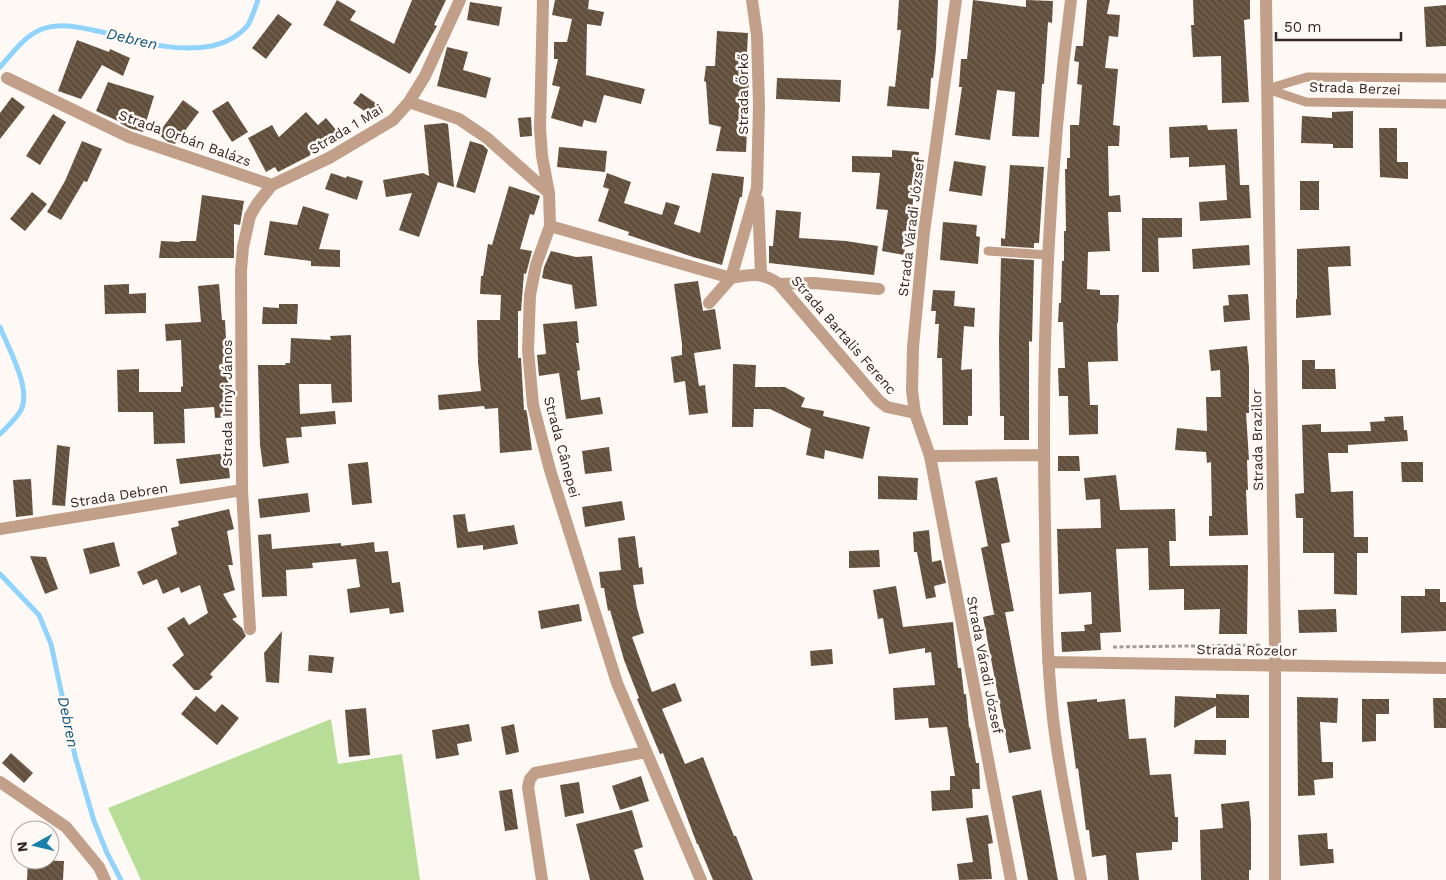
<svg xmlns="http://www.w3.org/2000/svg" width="1446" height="880" viewBox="0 0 1446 880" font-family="'Work Sans',sans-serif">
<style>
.grass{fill:#b7dd96}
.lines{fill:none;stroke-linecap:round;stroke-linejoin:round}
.stream{stroke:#90d4fd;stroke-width:5}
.building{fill:url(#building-back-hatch)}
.path{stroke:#a49c98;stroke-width:3;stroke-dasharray:4 2.5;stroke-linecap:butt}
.lane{stroke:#c19f89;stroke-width:9}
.street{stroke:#c19f89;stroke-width:12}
.labels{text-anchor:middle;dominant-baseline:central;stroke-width:5;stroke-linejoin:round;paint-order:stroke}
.street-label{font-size:14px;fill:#332823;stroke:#fff9f6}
.water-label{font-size:15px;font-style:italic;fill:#105678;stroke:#fff9f6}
</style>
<defs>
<pattern id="building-back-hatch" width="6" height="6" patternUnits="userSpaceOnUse" patternTransform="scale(1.25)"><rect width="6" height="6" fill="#614f3c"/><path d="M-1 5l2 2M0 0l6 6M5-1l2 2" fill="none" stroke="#746556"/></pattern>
</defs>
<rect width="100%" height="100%" fill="#fff9f6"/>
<path class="grass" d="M331 719 338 764 402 754 420 880H141L108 808Z"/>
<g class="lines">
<path class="stream" d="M0 67C13 53 24 36 42 29 63 22 82 28 102 32 138 41 175 53 212 46 225 43 239 36 248 25 252 18 255 8 258 0
M0 327C8 348 32 389 21 410 16 419 7 427 0 434
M0 574 39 615 51 644 75 756 94 821 107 853 121 880"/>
</g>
<path class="building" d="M337 0 356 11 350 20 394 44 412 0H446L434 25 437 26 410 74 323 25Z
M555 0H589L588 9 604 12 601 26 587 24 586 75 645 89 641 104 604 95 596 123 584 120 582 127 551 118 560 87 552 85 558 59H554V42H567L572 19 552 15Z
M899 0H938L936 49 933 78H931L929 109 887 106 889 86 895 87 901 30H897Z
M973 0 1026 7V0L1053 1 1052 23 1048 22 1044 84H1042L1039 137 1012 136 1015 92 997 90 990 140 955 135 962 87H959L961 59H967Z
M1087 0H1110L1107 14 1120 15 1118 37 1109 36 1105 68 1118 69 1113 125 1120 126 1119 146H1108L1109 196 1120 195 1121 212H1108L1110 251 1088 252 1087 289 1100 290V295H1119L1118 323H1117L1118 361 1088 362 1090 405H1098V434L1069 435 1068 396H1059L1058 368H1065L1063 322H1058L1059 303H1061L1062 261H1064V231H1066L1065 169H1067V158H1070V125H1079L1082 85 1077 84 1079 62 1074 61 1076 46H1083Z
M1193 0H1250V19L1244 20 1249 102 1222 103 1221 56 1193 57 1191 25H1194Z
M470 2 502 7 499 26 467 20Z
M1446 5V46L1426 47 1424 7Z
M278 14 292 24 266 59 252 48Z
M717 31 748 33 746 70H749L748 106H746L749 131H747L746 152 716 151 721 127 709 124 706 82 704 81 706 66H715Z
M77 40 109 52 110 49 130 58 123 76 102 65 81 99 58 91Z
M447 47 468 52 463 70 491 78 486 98 437 86Z
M777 78 841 80 840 102 776 99Z
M108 82 154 96 143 132 129 128 120 123V122L96 111Z
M361 93 377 104 370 115 353 103Z
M12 97 25 107 0 139V113Z
M183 100 199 112 175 144 168 142 158 134Z
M228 101 248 132 232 142 212 111Z
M1353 111V148H1333V144L1301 143 1302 116 1332 118V112Z
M306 112 318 125 326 118 337 131 309 156 278 172 275 167 266 172 248 138 272 125 279 137Z
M53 114 66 122 40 165 26 156Z
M531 117 532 136 520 137 518 118Z
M444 123 448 124 454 187 438 182 419 237 399 230 412 193 386 197 383 180 423 173 429 176 424 125Z
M1207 125 1208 130 1237 129 1240 185H1249L1251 218 1200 221 1199 202 1227 200 1225 165 1189 167V157L1170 158 1169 127Z
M1379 128H1397V162H1408V179L1380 177Z
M82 141 102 149 87 182 84 181 61 220 47 212 65 181Z
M470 141 483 145 488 150 475 193 456 187Z
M559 147 607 151 605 172 557 167Z
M892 150 919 152 918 177H915L912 212H910L904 255 882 251 888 210 876 209 880 173 852 172V156L892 157Z
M954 161 986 166 982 196 949 191Z
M1010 165 1044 167 1039 243H1034V248L1001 246V238L1005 239Z
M331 173 346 178 347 176 363 181 357 200 325 189Z
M607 173 631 182 624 203 662 215 666 202 680 206 674 224 700 233 712 173 744 177 742 197H740L722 265 693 257 628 235 629 232 598 221 609 189 603 187Z
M1300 181H1319V210H1300Z
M509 186 540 196 534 215 530 214 520 249 532 251 526 274 524 273 521 311H518V358H521L524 410H526L527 413 532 450 500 453 498 408 485 409 484 406 439 410 438 395 481 391 478 362 477 320H500L501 295 480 294 481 276H483L488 244 492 245Z
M32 192 47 204 25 231 10 219Z
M202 195 244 201 240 225 234 224V258H159L161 241 180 242V241H196Z
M303 206 329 214 319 249 340 250V267L311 266V261L264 255 270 221 297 225Z
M776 210 801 212 799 238 846 241 878 246 874 275 769 263V246H773Z
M1142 218H1182V237L1158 238 1159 272H1142Z
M943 222 977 225 976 236 980 237 978 264 940 260Z
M1249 245 1250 265 1193 269 1192 249Z
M1350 246 1351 266 1328 267 1331 315 1296 318V299H1297V249Z
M551 251 576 257 592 256 597 306 575 309 572 285 542 278 544 267Z
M1001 258 1034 260 1032 342 1029 341V440H1004V416H1000L999 340Z
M698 281 703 311 715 309 721 349 694 353 699 386 705 385 708 413 689 415 685 381 674 383 671 357 682 355V344L674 284Z
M129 284V294L146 293V313L105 314 104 285Z
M219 284 222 320H225L230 417 215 418 214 407 184 409 185 443 154 444 153 412H118L117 370 139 369V392H181V387L183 386 181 340 166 341 165 324 201 322 198 286Z
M933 290 955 291 954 306 975 308 974 327 964 326 961 370 972 369V416H968V425H943L942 358H937L939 324H935L936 311H931Z
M1248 294 1250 320 1224 322 1223 306 1229 305 1228 295Z
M279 304H298L297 324H262L263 307 279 308Z
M577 321 579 343H576L580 370 577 371 581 400 600 397 603 414 566 419 559 373 539 376 537 355 546 354 543 324Z
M351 335 352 402 332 403 331 384H299L300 414 335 411 336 424 301 427 302 437 286 438 289 463 263 467 260 445 258 365H286L285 363H290L291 338 331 340 330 336Z
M1247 346 1249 367V413H1246L1249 460H1247L1248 490H1246L1248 535 1209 536V516H1212L1211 462 1207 463 1206 452 1175 450 1177 428 1207 431 1206 397H1221L1220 370 1211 371 1209 350Z
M1302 360H1315V369H1335L1336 389H1302Z
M733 364 756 365 755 387H785L805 398 801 407 824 411 823 416 870 427 863 459 825 450 824 459 806 455 811 429 770 409H754L753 427H732Z
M1403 416 1404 430H1407L1408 441 1348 445V453H1328L1331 492 1353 491 1354 537H1368V553H1357V595L1334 594V553H1303V518H1296L1295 494 1304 493 1302 425 1321 424V432L1371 431 1370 422 1385 421 1384 417Z
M57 445 70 447 65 506 52 505Z
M609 447 612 471 585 474 582 451Z
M227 453 230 478 180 484 176 459Z
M1058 456H1079L1080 471H1058Z
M368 462 372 503 352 505 348 464Z
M1401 462H1423V482H1402Z
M1116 475 1120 510 1175 509 1176 541H1169L1170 566 1248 565 1247 634H1219L1220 609 1184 610V589L1149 590 1148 548 1116 549 1121 632 1100 633 1101 650 1062 652 1061 632 1085 631 1084 625 1092 624 1091 592 1059 594 1057 529 1101 528 1100 499 1086 500 1084 478Z
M878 476 918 478 917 500 878 499Z
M997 477 1010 542 1001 544 1014 611 994 614 981 548 988 546 975 481Z
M31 479 33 515 16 517 13 480Z
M308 493 310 512 260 518 258 499Z
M622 501 625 520 585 527 582 507Z
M229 509 234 529 227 531 233 565H228L235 590 223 594 237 617 232 619 242 628 246 636 210 674 213 677 199 690H194L172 665 184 655 167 628 184 617 189 625 208 613 200 585 181 593 179 587 163 594 157 579 143 585 137 572 177 554 171 528 179 526 178 521Z
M465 514 468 532 514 525 518 544 483 550V545L457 548 453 515Z
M929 530 932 562 941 560 946 583 934 586 936 597 926 599 917 552H914L913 532Z
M271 534 272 549 341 543V546L374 542 375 552 388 551 392 583 400 582 404 612 390 614 389 608 350 613 347 589 360 587 356 559 312 563 313 568 286 570 287 596 262 597 258 535Z
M635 536 639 568 642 567 644 584 633 585 637 608 644 633 632 637 652 692 675 683 682 701 662 709 685 764 703 757 734 836H736L753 880H713L698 844H697L663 753 660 754 637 699 639 698 624 660 610 610 608 611 604 588H601L599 572 621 570 618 538Z
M114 542 120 566 90 574 83 549Z
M879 550 880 567 849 568V551Z
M30 556 46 557 58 589 45 594Z
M896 586 903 627 953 622 958 668H961L964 694H966L969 728 970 727 976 763H979L980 789H972L973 808 932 811 931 791 950 790V776H955L947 727 929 728 928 718 895 720 893 688 935 685 931 652 925 653V648L889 654 883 618 878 619 873 590Z
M1425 589H1440V602H1446V631L1401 633V596H1425Z
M579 604 582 621 541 629 538 611Z
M1336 609 1337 632 1299 633 1298 610Z
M1005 612 1031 749 1009 753 983 617Z
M282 631 279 683 266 682 264 653Z
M832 649 833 664 811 666 810 651Z
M309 655 334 657 332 673 308 671Z
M1216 694 1249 695V718H1216V706L1174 728 1175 696 1216 698Z
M196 696 215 712 222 704 239 718 217 745 181 714Z
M1297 697 1338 698 1337 723 1320 722 1322 762H1333V778L1314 780 1315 795 1298 796Z
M1433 698H1446V728H1434Z
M1097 699V702L1125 699 1129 739 1146 738 1150 775 1171 774 1175 817H1178V842H1172V850L1136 853 1139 880H1108L1106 855 1092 857 1089 830H1086L1078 768 1076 769 1067 702Z
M1362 699H1389V714H1376V741L1362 742Z
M366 708 370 755 349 757 345 710Z
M469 724 472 741 457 744 459 755 436 759 432 730Z
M514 724 519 752 506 755 501 727Z
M1195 740H1226V755L1194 754Z
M11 753 33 773 24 783 2 763Z
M641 776 649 801 620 810 612 786Z
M579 782 584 813 565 817 560 785Z
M512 789 518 829 505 831 499 791Z
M1041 790 1058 880H1028L1012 796Z
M1249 801 1251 822V870H1249V880H1201L1200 830 1223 828 1221 804Z
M632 810 643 847 634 850 644 880H590L576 824Z
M988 815 993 843 988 844 992 879 959 880 957 864 973 862 966 818Z
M1327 833 1328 849H1333L1334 863 1300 866 1298 835Z
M28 860 64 861 63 880H27Z"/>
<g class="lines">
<path class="path" d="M1113 647 1262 645"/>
<path class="lane" d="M1267 89 1306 102 1446 104
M1267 89 1307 77 1446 78
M988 251 1048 255"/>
<path class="street" d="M543 0 540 128 542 156 549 193 550 226 536 265 530 295 528 350 533 405 550 470 617 683 701 880
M956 0 924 232 913 347 912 391 915 413 930 456 1011 880
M1071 0C1048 173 1041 348 1045 523 1046 588 1046 653 1053 718 1059 772 1071 826 1081 880
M1266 0 1275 645V880
M7 78 129 137 272 185
M409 102 459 119 487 138 549 193
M758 200 761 274
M550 226 731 278C750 274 763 272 779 284L879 401 887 407 915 413
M779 284 814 283 879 289
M709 303 731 278 757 188 759 105 757 36 752 0
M930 456 1043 455
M0 529 242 490
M250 629 242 490 241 271 243 247 250 216 257 204 272 185 329 158 393 120 409 102 425 76 460 0
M1048 662 1446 668
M0 782 66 827 99 867 105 880
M542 880 528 787 530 779 535 773 646 752"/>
</g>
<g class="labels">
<g class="street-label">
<text transform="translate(1355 88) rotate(2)">Strada Berzei</text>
<text transform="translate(743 94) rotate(-90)">Strada Őrkő</text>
<text transform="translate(346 129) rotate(-31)">Strada 1 Mai</text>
<text transform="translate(185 138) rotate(20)">Strada Orbán Balázs</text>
<text transform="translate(911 227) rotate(-83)">Strada Váradi József</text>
<text transform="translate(844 335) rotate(49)">Strada Bartalis Ferenc</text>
<text transform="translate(227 403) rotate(-90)">Strada Irinyi János</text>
<text transform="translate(1257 440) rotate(-91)">Strada Brazilor</text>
<text transform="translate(562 447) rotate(75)">Strada Cânepei</text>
<text transform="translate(119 495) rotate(-9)">Strada Debren</text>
<text transform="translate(1247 650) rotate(1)">Strada Rozelor</text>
<text transform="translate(985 665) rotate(79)">Strada Váradi József</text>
</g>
<g class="water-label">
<text transform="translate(132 39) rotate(13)">Debren</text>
<text transform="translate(68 722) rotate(78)">Debren</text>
</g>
</g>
<g transform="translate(35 845) rotate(262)"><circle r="24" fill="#fff9f6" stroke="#ada5a2"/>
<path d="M0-4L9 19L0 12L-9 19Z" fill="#1981ab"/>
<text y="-8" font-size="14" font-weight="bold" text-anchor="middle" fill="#332823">N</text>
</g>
<path d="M1276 32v8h125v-8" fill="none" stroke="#332823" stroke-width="2.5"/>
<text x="1284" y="32" font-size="15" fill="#332823" stroke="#fff9f6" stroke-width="4" paint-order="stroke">50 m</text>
</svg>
